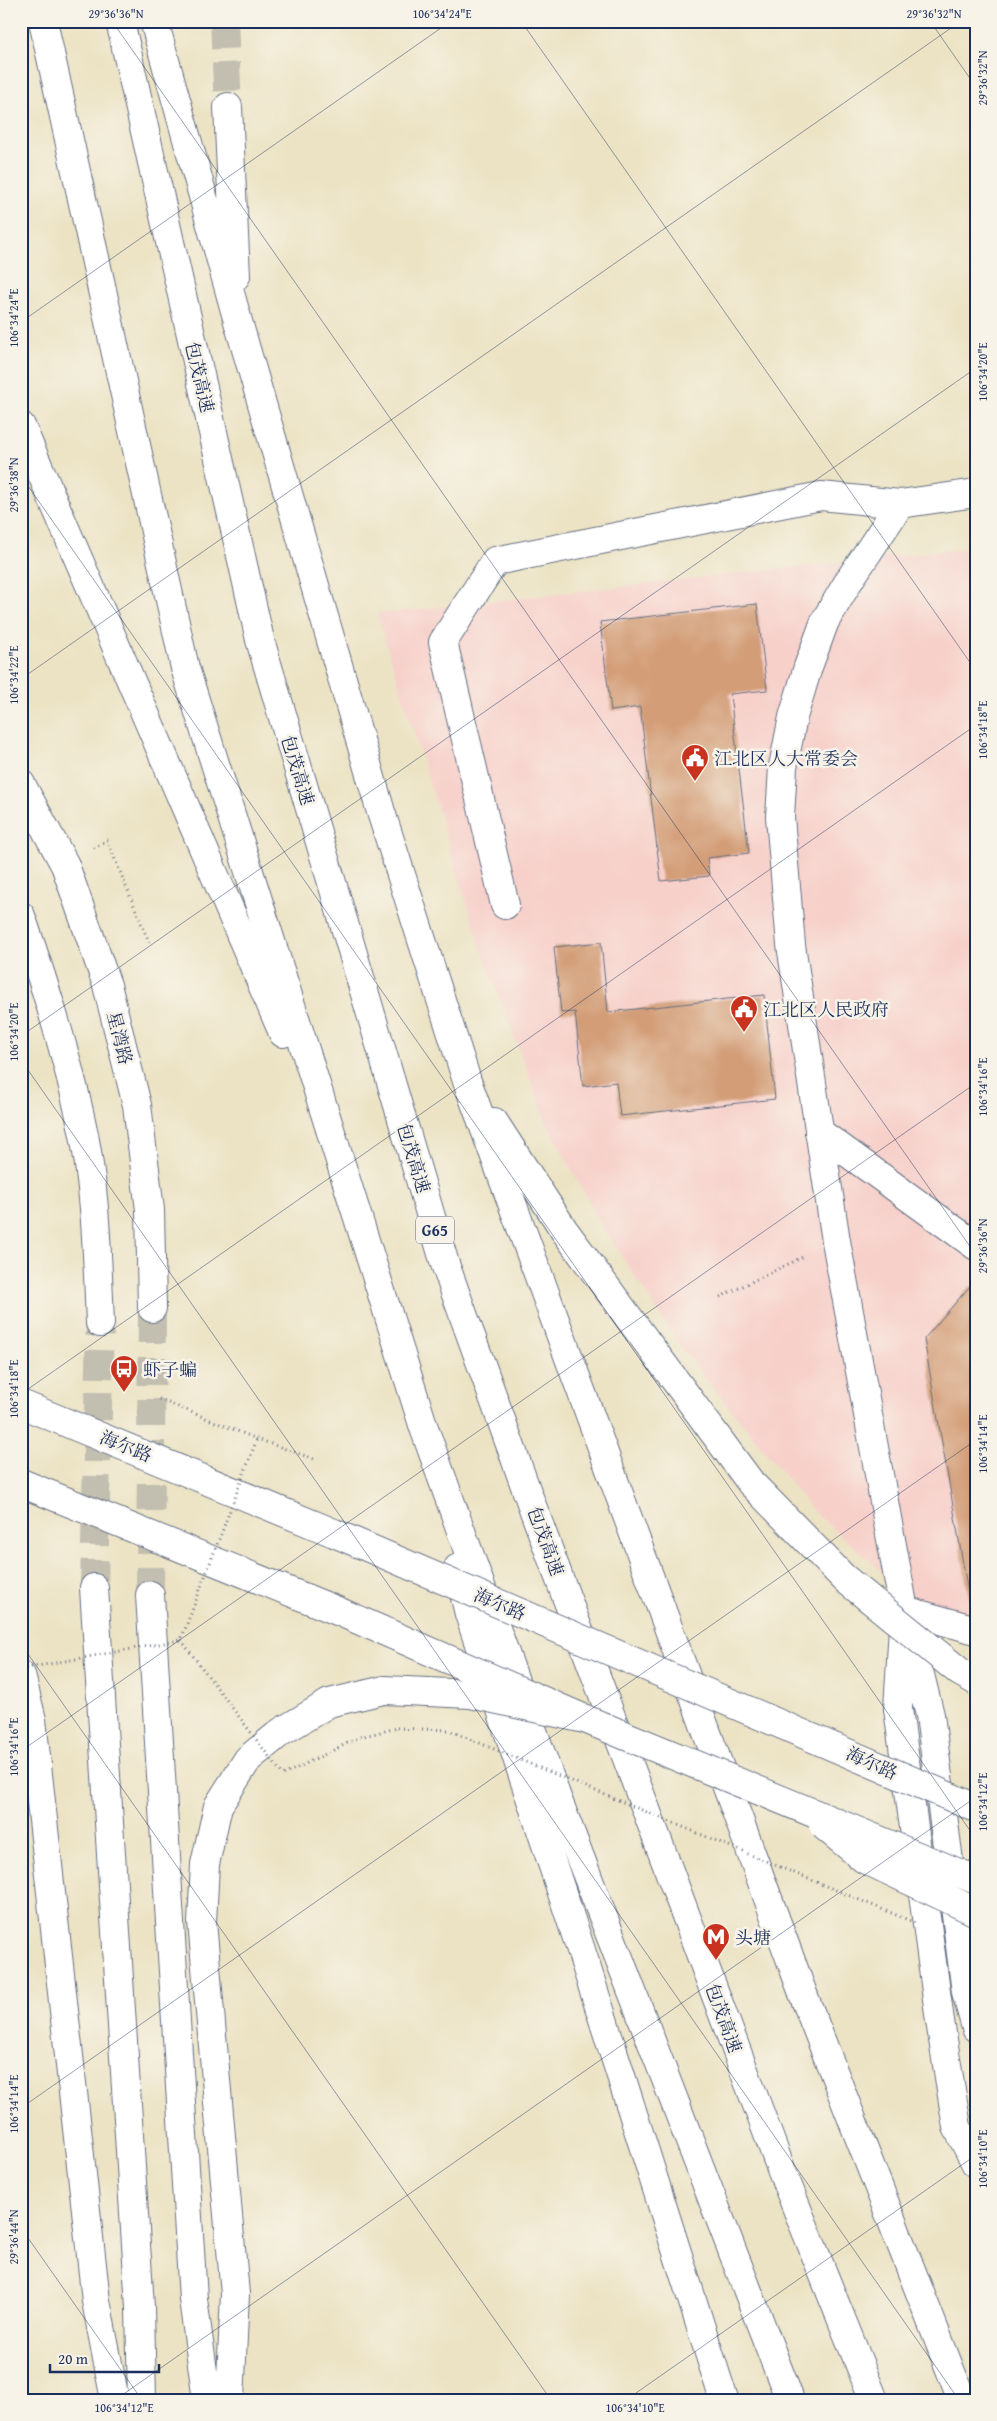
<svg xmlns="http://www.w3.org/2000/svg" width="997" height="2421" viewBox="0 0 997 2421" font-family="'Gentium Book Plus','Noto Serif SC',serif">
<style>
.built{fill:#f7d0ca}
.building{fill:#d39d77}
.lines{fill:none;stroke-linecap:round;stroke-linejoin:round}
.highway-tunnel{stroke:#c2bfb0;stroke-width:28;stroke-dasharray:28 14;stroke-linecap:butt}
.minor-casing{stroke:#646e82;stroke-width:30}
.major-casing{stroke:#646e82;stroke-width:30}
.highway-casing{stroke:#646e82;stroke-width:30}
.path{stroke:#646e82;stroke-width:3;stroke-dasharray:1 4;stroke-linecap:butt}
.minor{stroke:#fff;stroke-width:28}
.major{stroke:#fff;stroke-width:28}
.highway{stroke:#fff;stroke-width:28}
.major-bridge-casing{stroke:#646e82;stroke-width:30;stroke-linecap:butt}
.highway-bridge-casing{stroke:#646e82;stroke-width:30;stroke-linecap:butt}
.path-bridge{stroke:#646e82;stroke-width:3;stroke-dasharray:1 4;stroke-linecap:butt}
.major-bridge{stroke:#fff;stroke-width:28}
.highway-bridge{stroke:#fff;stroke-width:28}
.ticks{fill:none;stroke:#1b2f5e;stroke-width:1;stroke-opacity:0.45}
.labels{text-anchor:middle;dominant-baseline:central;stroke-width:5;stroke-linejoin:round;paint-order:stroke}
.shield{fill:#f7f3e8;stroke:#5d6a87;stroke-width:1}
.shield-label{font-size:16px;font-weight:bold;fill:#1b2f5e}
.street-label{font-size:18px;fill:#1b2f5e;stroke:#f7f3e8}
.poi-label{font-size:18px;fill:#1b2f5e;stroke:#f7f3e8;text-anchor:start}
.neatline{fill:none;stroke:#1b2f5e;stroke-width:2}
.ticks-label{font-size:12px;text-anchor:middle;fill:#1b2f5e}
</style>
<rect width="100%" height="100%" fill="#f7f3e8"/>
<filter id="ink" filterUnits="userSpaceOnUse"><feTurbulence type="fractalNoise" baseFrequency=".02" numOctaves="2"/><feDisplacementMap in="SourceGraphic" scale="10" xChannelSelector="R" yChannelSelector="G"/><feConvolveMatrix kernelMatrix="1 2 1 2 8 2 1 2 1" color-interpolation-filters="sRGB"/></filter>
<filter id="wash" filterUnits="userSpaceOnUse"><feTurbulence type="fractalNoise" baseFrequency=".0096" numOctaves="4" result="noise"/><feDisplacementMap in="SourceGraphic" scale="20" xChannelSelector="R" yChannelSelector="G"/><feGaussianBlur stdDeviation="1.12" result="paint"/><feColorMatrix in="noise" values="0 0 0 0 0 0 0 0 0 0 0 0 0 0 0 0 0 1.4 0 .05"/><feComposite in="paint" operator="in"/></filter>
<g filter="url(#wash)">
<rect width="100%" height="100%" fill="#ece3c4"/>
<path class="built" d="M976 547V1649L951 1632 813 1511 680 1346 599 1221 546 1121 480 945 377 614Z"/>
<g id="blocks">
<path class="building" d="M757 604 767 690 730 694 749 853 707 858 709 876 661 881 640 707 611 711 600 622Z
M601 942 608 1012 764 995 775 1099 620 1116 616 1082 583 1086 575 1012 561 1013 554 947Z
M970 1286 976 1290V1600L969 1598 924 1339Z"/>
</g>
</g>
<g filter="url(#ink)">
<use href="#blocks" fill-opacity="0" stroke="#646e82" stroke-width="1"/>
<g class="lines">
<path class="highway-tunnel" d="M224 21 228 107
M94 1588 100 1323
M150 1595 152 1308"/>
<defs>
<path id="minor" d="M900 504 850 579 825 621 808 667 793 717 783 767 780 817 791 945 836 1241 904 1610 976 1630
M21 784 65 865 107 985 137 1105 150 1210 152 1308
M505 905 443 642 495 561 821 496 900 504 976 493
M21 916C44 982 65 1048 80 1116 96 1184 97 1254 100 1323
M819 1132 976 1246"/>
<path id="major" d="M21 1404 334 1533
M21 1483 340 1612
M904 1610 898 1709 940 2021 957 2127 976 2164
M911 1639 930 1715 966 1992 976 2028"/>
<path id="highway" d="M43 21 185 668 424 1428 556 1795 790 2400
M120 21 260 640 445 1264 534 1511 781 2169 874 2400
M154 21 239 325 381 812 467 1081 805 1999 962 2400
M228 107 236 276
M21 426 283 1033
M494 1122 564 1230 751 1483
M458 1568 469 1614 580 1947 724 2400
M94 1588 140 2307 142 2400
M150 1595 193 2299 207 2400
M21 1675 32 1720 96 2301 115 2400
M230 2400 235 2294 202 1922 205 1864 218 1806 248 1759 281 1732 329 1703 384 1690"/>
</defs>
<use href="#minor" class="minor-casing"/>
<use href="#major" class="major-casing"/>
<use href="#highway" class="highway-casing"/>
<path class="path" d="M94 848 107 840 149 942
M720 1297 805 1256
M159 1399 257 1439 314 1459
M360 1737 397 1728"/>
<use href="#minor" class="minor"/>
<use href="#major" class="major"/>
<use href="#highway" class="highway"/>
<defs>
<path id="major-bridge" d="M334 1533 976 1808
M340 1612 585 1719 976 1880
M823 1825 864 1859 976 1912"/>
<path id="highway-bridge" d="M751 1483 844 1578 960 1672 976 1681
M384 1690 471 1694 585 1719"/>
</defs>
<use href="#major-bridge" class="major-bridge-casing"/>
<use href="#highway-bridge" class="highway-bridge-casing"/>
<path class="path-bridge" d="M181 1640 283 1775 360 1737
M21 1669 181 1640 257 1439
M397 1728 448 1730 918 1924"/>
<use href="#major-bridge" class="major-bridge"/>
<use href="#highway-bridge" class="highway-bridge"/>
</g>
</g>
<path class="ticks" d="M112 21 976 1255M521 21 976 671M930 21 976 87M21 322 451 21M21 476 976 1839M21 679 961 21M21 1036 976 368M21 1060 959 2400M21 1394 976 725M21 1644 551 2400M21 1751 976 1083M21 2108 976 1440M21 2228 142 2400M115 2400 976 1797M626 2400 976 2155"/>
<defs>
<symbol id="civic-pin" viewBox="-11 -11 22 30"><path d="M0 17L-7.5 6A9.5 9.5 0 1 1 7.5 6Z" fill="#c8321e" stroke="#f7f3e8"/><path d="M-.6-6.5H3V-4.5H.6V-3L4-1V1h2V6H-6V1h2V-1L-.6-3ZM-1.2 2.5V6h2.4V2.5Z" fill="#fff"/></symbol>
<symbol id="bus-pin" viewBox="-11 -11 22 30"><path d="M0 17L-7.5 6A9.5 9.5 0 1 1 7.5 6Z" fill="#c8321e" stroke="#f7f3e8"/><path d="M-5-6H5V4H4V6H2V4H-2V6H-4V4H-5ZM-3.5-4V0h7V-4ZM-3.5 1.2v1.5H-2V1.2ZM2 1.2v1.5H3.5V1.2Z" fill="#fff"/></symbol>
<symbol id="metro-pin" viewBox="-11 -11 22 30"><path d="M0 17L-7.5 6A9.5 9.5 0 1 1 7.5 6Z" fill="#c8321e" stroke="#f7f3e8"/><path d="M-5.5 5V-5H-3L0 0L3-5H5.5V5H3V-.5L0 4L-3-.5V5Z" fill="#fff"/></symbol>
</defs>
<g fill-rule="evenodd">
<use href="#civic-pin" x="679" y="742" width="32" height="43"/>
<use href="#civic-pin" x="728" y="993" width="32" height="43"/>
<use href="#bus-pin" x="108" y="1353" width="32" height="43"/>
<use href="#metro-pin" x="700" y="1921" width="32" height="43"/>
</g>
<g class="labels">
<rect class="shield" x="416" y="1216.5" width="38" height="27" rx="4"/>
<g class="shield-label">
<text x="435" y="1230">G65</text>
</g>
<g class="street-label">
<text transform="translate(200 377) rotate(77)">包茂高速</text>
<text transform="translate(298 770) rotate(73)">包茂高速</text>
<text transform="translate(120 1038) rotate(76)">星湾路</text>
<text transform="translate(414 1158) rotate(73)">包茂高速</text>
<text transform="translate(126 1446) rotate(22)">海尔路</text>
<text transform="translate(546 1541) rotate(70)">包茂高速</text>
<text transform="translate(500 1604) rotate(23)">海尔路</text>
<text transform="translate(872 1763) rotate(24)">海尔路</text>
<text transform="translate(724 2018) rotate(70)">包茂高速</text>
</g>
<g class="poi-label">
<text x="714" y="758">江北区人大常委会</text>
<text x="763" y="1009">江北区人民政府</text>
<text x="143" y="1369">虾子蝙</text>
<text x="735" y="1937">头塘</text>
</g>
</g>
<rect width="997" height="2421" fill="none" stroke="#f7f3e8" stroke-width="55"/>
<path d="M50 2364v8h109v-8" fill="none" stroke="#1b2f5e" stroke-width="2.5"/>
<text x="58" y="2364" font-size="15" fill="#1b2f5e" stroke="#f7f3e8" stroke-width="4" paint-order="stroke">20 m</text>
<rect x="28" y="28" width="942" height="2366" class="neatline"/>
<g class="ticks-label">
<text x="116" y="18">29°36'36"N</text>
<text x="442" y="18">106°34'24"E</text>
<text x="934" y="18">29°36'32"N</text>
<text transform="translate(983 78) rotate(-90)" y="4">29°36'32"N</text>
<text transform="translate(14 318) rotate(-90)" y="4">106°34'24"E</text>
<text transform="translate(983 372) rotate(-90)" y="4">106°34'20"E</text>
<text transform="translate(14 485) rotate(-90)" y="4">29°36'38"N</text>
<text transform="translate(14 675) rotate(-90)" y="4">106°34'22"E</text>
<text transform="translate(983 730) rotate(-90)" y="4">106°34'18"E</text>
<text transform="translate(14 1032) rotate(-90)" y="4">106°34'20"E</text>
<text transform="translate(983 1087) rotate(-90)" y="4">106°34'16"E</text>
<text transform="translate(983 1246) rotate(-90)" y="4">29°36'36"N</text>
<text transform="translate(14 1389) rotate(-90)" y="4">106°34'18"E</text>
<text transform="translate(983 1444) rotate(-90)" y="4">106°34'14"E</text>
<text transform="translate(14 1747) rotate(-90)" y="4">106°34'16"E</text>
<text transform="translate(983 1802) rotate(-90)" y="4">106°34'12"E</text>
<text transform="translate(14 2104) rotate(-90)" y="4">106°34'14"E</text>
<text transform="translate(983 2159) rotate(-90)" y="4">106°34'10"E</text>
<text transform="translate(14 2237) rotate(-90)" y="4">29°36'44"N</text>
<text x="124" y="2412">106°34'12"E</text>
<text x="635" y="2412">106°34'10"E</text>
</g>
</svg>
